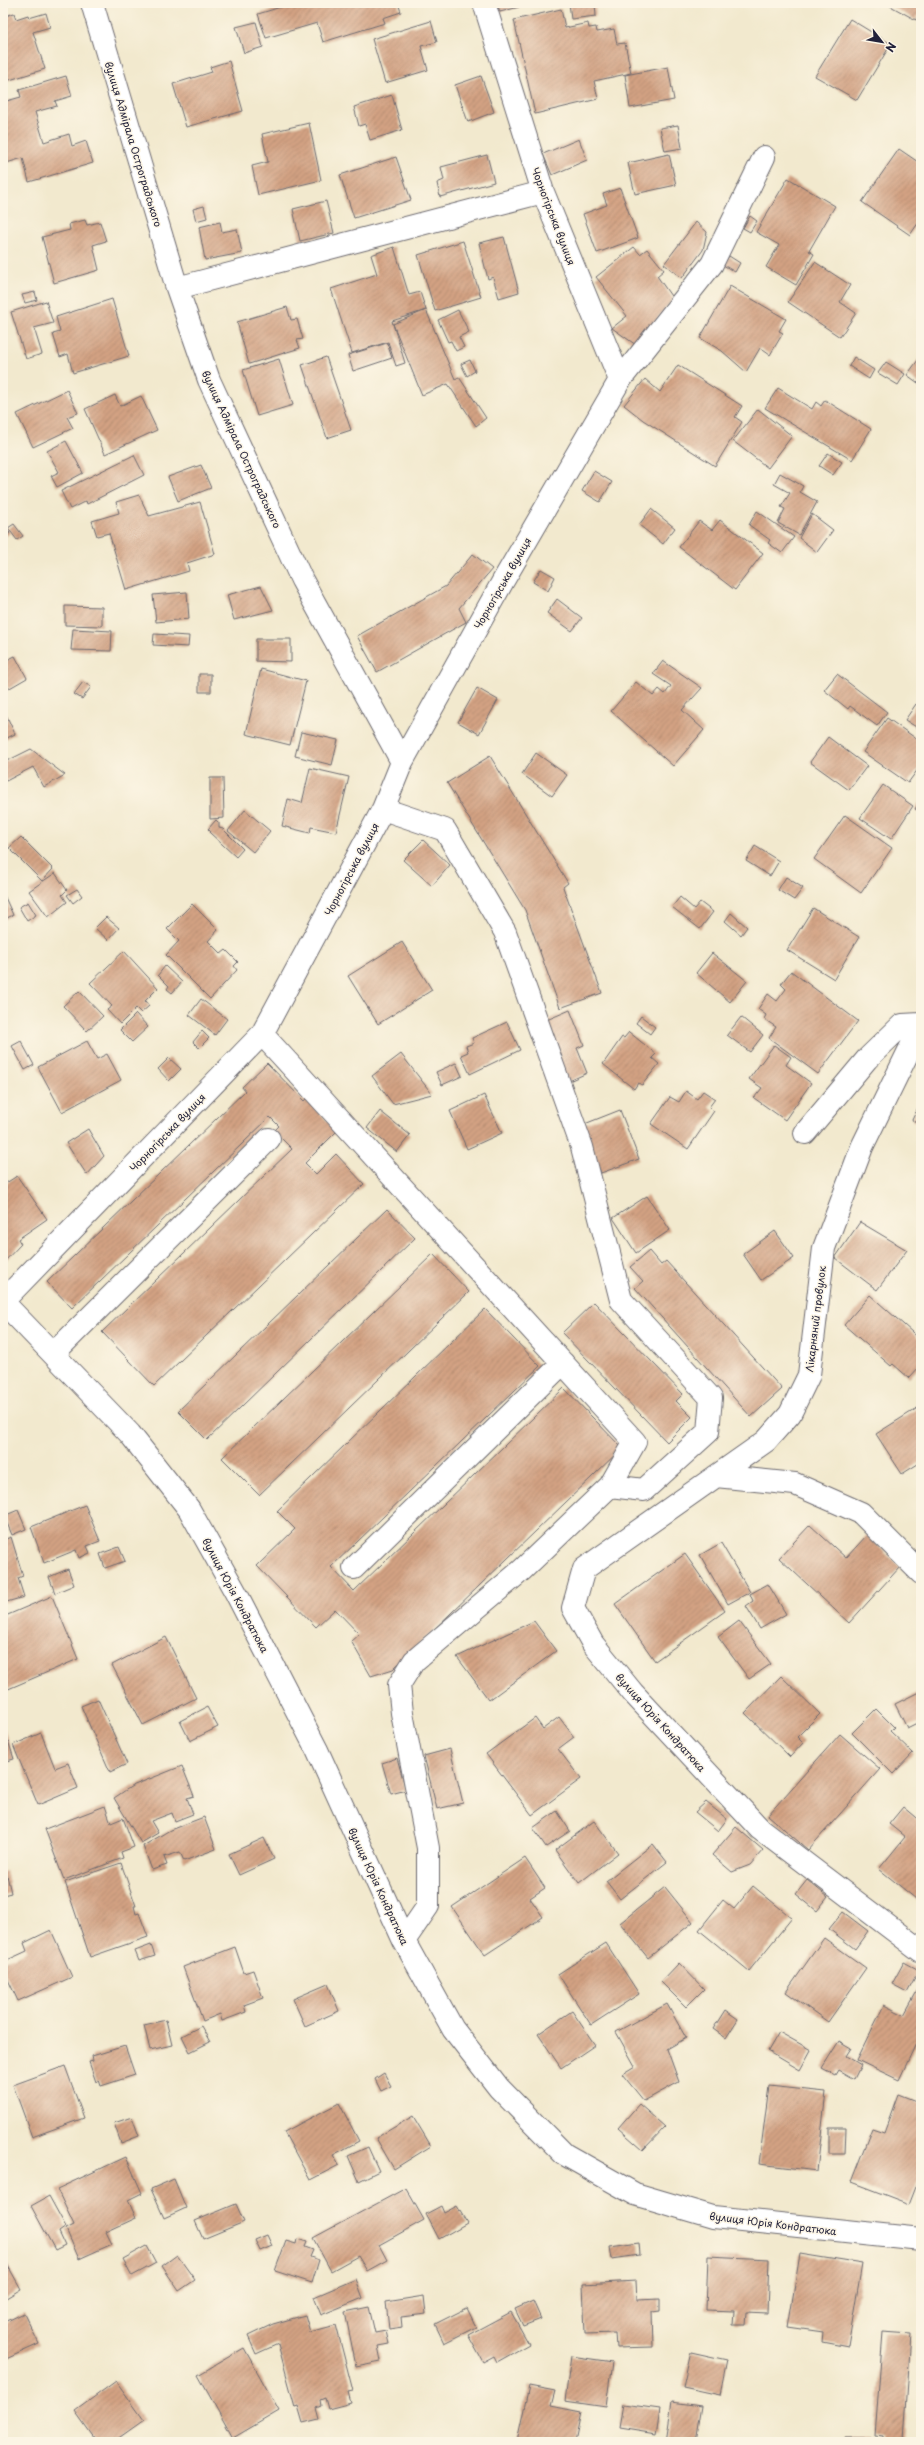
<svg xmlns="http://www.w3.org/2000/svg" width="924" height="2445" viewBox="0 0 924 2445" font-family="'Playpen Sans',sans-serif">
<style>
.building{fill:url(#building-hatch)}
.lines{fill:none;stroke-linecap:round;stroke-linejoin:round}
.minor-casing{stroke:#6b686e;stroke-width:24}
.minor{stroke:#fff;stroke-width:22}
.labels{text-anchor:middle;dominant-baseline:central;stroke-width:3;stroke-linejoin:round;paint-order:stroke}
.street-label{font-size:10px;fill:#22223b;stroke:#fcf5e5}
</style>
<defs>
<pattern id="building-hatch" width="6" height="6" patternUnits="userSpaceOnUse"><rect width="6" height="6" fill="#d3a283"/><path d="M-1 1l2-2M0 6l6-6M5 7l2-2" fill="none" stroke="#ab846c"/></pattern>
</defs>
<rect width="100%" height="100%" fill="#fcf5e5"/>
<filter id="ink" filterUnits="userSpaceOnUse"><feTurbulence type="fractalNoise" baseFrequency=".025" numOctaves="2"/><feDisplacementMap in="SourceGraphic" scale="8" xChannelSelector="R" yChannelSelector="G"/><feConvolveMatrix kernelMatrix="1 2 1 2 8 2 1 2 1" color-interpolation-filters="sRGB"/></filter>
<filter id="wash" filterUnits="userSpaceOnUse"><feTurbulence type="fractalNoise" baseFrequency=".012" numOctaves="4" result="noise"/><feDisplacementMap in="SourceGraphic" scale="16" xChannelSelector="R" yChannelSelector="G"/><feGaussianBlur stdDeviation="0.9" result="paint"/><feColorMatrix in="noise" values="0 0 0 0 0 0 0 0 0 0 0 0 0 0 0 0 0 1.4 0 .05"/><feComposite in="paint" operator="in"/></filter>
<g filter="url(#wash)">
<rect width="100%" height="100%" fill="#f2e9ce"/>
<g id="blocks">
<path class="building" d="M294 3H398L401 12 383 18 385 23 323 42 317 23 266 38 258 14Z
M497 3H518L519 7 500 12Z
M569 3H595L596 16 571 19Z
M885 3H921V17L918 16 916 20Z
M561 9 565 28 588 23 589 28 596 27 597 32 614 29 617 44 625 43 631 73 594 81 598 99 535 114 514 20Z
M14 13 16 19 28 15 29 18 46 13 50 27 33 32 45 69 3 82V17Z
M850 19 891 44 857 100 815 76Z
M431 21 437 42 421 46 428 70 385 83 372 39Z
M256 22 263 47 244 53 236 27Z
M229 61 243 111 186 127 173 84 212 72 210 67Z
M668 67 674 100 630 108 625 75Z
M66 76 72 96 55 101 57 106 35 112 44 142 69 134 72 146 86 141 93 163 29 182 23 158 3 164V102L21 97 19 90Z
M481 76 494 112 468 122 455 85Z
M392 95 402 130 370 140 365 124 359 126 354 107Z
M309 123 321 180 258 195 252 166 268 162 262 134Z
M678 125 682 148 665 151 660 128Z
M579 139 587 160 552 175 543 154Z
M899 149 921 164V219L910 235 862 202Z
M669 154 676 185 635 194 628 163Z
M487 155 494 182 440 197 437 183 444 180 441 167Z
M396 157 411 200 354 218 340 175Z
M788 178 835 206 809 251 814 254 796 285 766 267 779 245 756 232Z
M620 188 638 238 597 253 583 214 607 205 603 194Z
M326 201 334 233 300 241 293 209Z
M204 206 207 218 196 221 193 209Z
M750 216 757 221 750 232 743 228Z
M85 220 87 225 100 222 106 241 93 245 99 270 54 283 42 237 70 230 69 224Z
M220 222 222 232 237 229 242 253 205 260 199 227Z
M696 222 707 232 703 250 682 278 664 264Z
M504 237 519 292 499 298 493 277 488 279 479 243Z
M463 241 481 297 435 311 418 255Z
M394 247 409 295 420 292 426 310 392 321 405 363 396 366 388 342 352 353 331 289 377 274 371 255Z
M634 247 640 254 647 249 664 270 657 276 673 299 636 345 612 328 627 316 596 277Z
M729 256 740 263 735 272 723 265Z
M815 262 850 285 840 302 856 313 840 337 788 302Z
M730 286 786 319 779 331 783 333 770 355 760 348 746 372 722 351 700 338Z
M35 292 37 300 25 303 22 295Z
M112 299 129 356 73 373 68 354 60 357 53 334 60 332 56 317Z
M46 301 53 323 34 328 42 354 26 359 11 312Z
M287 307 291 320 297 319 303 339 297 340 300 348 249 364 237 322Z
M426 310 455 379 459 377 486 418 476 426 448 384 422 395 393 324Z
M458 310 469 332 459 337 464 347 456 351 451 341 448 342 438 320Z
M387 343 392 358 353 371 348 355Z
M921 356V390L919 388 921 385 907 375Z
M326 357 351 430 327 438 302 365Z
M854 357 874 370 869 379 849 366Z
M279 359 293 405 257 416 243 370Z
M470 360 475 371 467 376 461 364Z
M886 362 905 374 898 385 878 373Z
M678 365 742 406 735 417 742 422 715 466 643 420 624 405 645 379 660 392Z
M778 388 812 409 816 402 821 406 825 400 871 429 852 460 765 408Z
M67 390 78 413 67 417 73 428 33 447 17 414Z
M115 395 120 406 141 396 157 430 105 454 85 409Z
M758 409 792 436 768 468 733 441Z
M66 441 83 473 57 487 51 476 59 472 47 451Z
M828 453 842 462 833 475 819 466Z
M134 455 144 475 87 504 86 501 70 509 61 491Z
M201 465 211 488 178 501 168 477Z
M594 471 612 482 600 502 582 491Z
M780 473 803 486 800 492 817 502 799 535 778 523 785 509 781 507 790 493 774 484Z
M139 495 149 516 200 502 215 554 187 563 189 571 126 590 109 533 97 536 92 521 119 513 116 502Z
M651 509 675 528 663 544 639 525Z
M757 511 794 537 782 553 768 543 770 540 749 525Z
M812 514 833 530 817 552 799 538Z
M720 520 763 553 735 590 679 547 699 521 712 530Z
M14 524 23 536 17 540 8 528Z
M4 526 10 533 3 538V527Z
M473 554 492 569 459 608 466 622 377 672 357 636 446 586Z
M541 569 555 577 548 591 533 582Z
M261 586 273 610 234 620 227 595Z
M187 592 189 619 156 622 153 595Z
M557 599 582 618 572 631 547 613Z
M65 606 102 607V626L65 625Z
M73 629 112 631 111 651 71 650Z
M154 634 189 636 188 647 153 645Z
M256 639H291V662L256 661Z
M15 656 27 678 8 689 6 684 3 686V662Z
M663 661 702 688 682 710 704 730 673 766 611 711 636 682 653 696 659 689 665 694 671 686 653 674Z
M261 669 306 681 290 745 246 734Z
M199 674H211V692H199Z
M837 674 887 712 877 726 850 706 848 709 824 690Z
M83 682 91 687 82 699 74 694Z
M477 688 498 700 479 734 458 722Z
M916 704 921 707V730L905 720Z
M3 708 15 734 3 740Z
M887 718 921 742V765L908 783 863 752Z
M301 732 338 740 332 765 295 756Z
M828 737 867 766 849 790 810 762Z
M31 749 45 760 65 775 44 787 33 767 6 781 3 776V763Z
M536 753 567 775 552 796 522 774Z
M490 756 568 883 563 887 602 993 560 1008 525 910 447 783Z
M310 768 349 777 336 832 311 827 310 833 282 826 288 799 302 803Z
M210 778H223L224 818 210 819Z
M883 785 913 806 891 839 860 818Z
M921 800V813L915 809Z
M245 810 270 831 253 852 228 831Z
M845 815 892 848 861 893 814 859Z
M216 820 219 823V828L223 829 243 849 236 857 210 833 211 832 208 829Z
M3 834 8 846 3 848Z
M21 837 53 869 42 881 9 848Z
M423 840 450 865 432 886 403 860Z
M755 846 779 861 770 876 746 861Z
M55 873 67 890 62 895 67 902 48 917 29 891Z
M786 877 803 888 794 900 778 890Z
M77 889 82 896 73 903 67 895Z
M3 893 13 915 3 920Z
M680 897 694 909 700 902 713 912 700 929 672 907Z
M28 902 36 915 27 921 19 907Z
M192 904 218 930 208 941 221 954 226 950 238 962 234 966 237 970 210 999 166 955 179 941 167 929Z
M813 908 859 937 834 979 787 950Z
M731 913 747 927 741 935 725 921Z
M106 917 119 928 108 940 95 928Z
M402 942 432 990 378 1024 348 976Z
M124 951 158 988 145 1001 149 1006 141 1013 136 1008 120 1024 107 1010 112 1006 90 983Z
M712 953 747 981 730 1002 696 973Z
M165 966 182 982 172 993 167 989 169 986 158 975Z
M791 971 858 1021 818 1074 769 1038 776 1027 764 1019 766 1015 758 1009 768 994 777 1001 786 989 781 984Z
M79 991 103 1016 87 1031 63 1006Z
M201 999 227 1019 215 1035 189 1015Z
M570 1010 584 1045 577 1048 587 1073 567 1082 542 1022Z
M136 1014 148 1027 132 1042 120 1030Z
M641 1016 655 1027 650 1034 636 1023Z
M741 1017 763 1035 750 1052 727 1035Z
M507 1022 520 1050 470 1074 461 1055 468 1052 466 1046 474 1043 472 1038Z
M202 1031 209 1038 199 1048 193 1042Z
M629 1032 656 1054 652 1058 659 1064 642 1085 638 1083 634 1089 603 1064 622 1037 624 1038Z
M21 1041 34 1065 25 1070 12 1046Z
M87 1041 97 1059 107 1054 121 1080 62 1112 38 1067Z
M774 1045 791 1057 786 1065 811 1083 785 1120 754 1098 762 1088 749 1079Z
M401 1054 432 1094 393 1104 372 1076Z
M169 1058 181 1069 169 1081 158 1069Z
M267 1063 304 1101 306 1099 337 1131 305 1163 316 1174 336 1154 364 1184 154 1386 102 1332 292 1149 274 1131 279 1126 270 1117 72 1308 47 1282 245 1091 242 1087Z
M456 1063 462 1076 442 1085 436 1072Z
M686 1091 697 1099 703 1091 715 1099 709 1107 714 1111 688 1149 651 1124 670 1097 679 1102Z
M484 1095 502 1133 467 1149 450 1111Z
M921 1101V1124L912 1120Z
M620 1110 639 1159 601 1173 582 1125Z
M380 1111 410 1135 397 1152 367 1128Z
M88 1129 104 1156 87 1175 66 1143Z
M17 1176 47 1219 18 1239 21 1244 3 1263V1185Z
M647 1196 670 1230 636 1253 613 1218Z
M387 1209 415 1238 207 1440 178 1411Z
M860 1222 907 1250 877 1290 835 1258Z
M775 1231 794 1258 761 1280 743 1254Z
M649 1251 661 1265 666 1261 782 1389 751 1417 635 1288 643 1281 630 1267Z
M433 1254 469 1292 259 1495 222 1458Z
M870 1295 921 1340V1365L909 1378 893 1364 891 1366 844 1325Z
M594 1302 683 1394 676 1401 692 1417 667 1442 562 1333Z
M485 1309 540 1366 331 1567 354 1591 564 1388 622 1448 393 1669 371 1676 351 1641 359 1634 335 1609 316 1627 257 1566 295 1529 277 1511Z
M919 1407 921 1411V1462L902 1474 876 1434Z
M85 1505 100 1541 87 1546 90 1553 79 1558 76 1550 44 1563 31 1527Z
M18 1510 26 1529 12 1535 4 1516Z
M810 1525 846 1558 867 1535 900 1567 849 1623 779 1558Z
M11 1537 23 1576 18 1578 24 1597 3 1603V1540Z
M721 1543 750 1592 728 1604 700 1555Z
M119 1547 125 1561 105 1568 100 1554Z
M685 1554 725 1611 655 1661 615 1604Z
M68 1569 74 1585 55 1593 49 1577Z
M768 1584 786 1614 760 1629 746 1606 753 1601 750 1594Z
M52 1596 78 1659 6 1690 3 1683V1617Z
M534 1621 556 1651 489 1700 457 1657Z
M739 1621 771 1664 749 1679 718 1637Z
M166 1637 196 1698 143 1725 112 1665Z
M781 1676 820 1714 797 1737 803 1743 790 1757 745 1713Z
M921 1691V1725L919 1722 907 1728 895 1704Z
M98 1699 127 1764 110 1772 81 1706Z
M207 1707 218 1727 190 1741 180 1721Z
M876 1709 894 1727 890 1731 913 1753 893 1774 852 1733Z
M559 1717 574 1737 558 1749 581 1779 532 1815 486 1754 535 1718 543 1729Z
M3 1725 14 1759 3 1762Z
M41 1733 55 1768 68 1763 78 1788 38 1805 13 1745Z
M840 1734 880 1769 808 1850 768 1815Z
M450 1749 463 1803 437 1809 424 1756Z
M397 1758 406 1790 391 1794 382 1763Z
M182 1766 194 1796 187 1798 193 1814 175 1821 172 1813 151 1821 158 1833 141 1843 114 1798 132 1786Z
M706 1802 727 1819 718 1831 695 1812Z
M105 1806 111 1823 123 1818 134 1847 121 1852 123 1858 64 1880 45 1829Z
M903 1807 921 1822V1903L879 1869 905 1837 889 1824Z
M557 1811 570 1831 546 1847 533 1828Z
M204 1817 216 1849 184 1861 180 1852 164 1857 167 1865 152 1870 143 1846 170 1830Z
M594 1821 618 1853 579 1883 555 1850Z
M736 1827 763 1850 750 1865 732 1872 712 1855Z
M264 1838 274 1859 239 1875 229 1854Z
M653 1844 667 1862 620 1899 606 1881Z
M525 1858 545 1888 530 1898 543 1917 485 1955 452 1907Z
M121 1863 136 1906H134L136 1914 139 1913 148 1937 90 1957 65 1882Z
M6 1871 11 1893 3 1895V1872Z
M807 1880 828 1897 817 1911 796 1894Z
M753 1886 792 1918 749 1971 699 1930 723 1900 734 1909Z
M665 1887 693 1922 648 1958 620 1923Z
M843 1912 868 1931 855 1949 829 1929Z
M51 1930 72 1977 18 2001 3 1969V1962L27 1951 24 1943Z
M824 1938 866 1968 828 2022 786 1992Z
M606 1943 639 1994 591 2025 558 1974Z
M151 1945 155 1956 139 1961 135 1951Z
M235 1947 244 1973 253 1970 263 1998 244 2005 246 2012 222 2021 220 2014 203 2021 183 1967Z
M904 1962 919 1970 907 1992 892 1984Z
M679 1963 704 1989 686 2007 661 1982Z
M328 1984 339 2011 305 2026 293 1999Z
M921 1984V2033L899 2080 857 2060 884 2005 904 2015Z
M667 2004 686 2038 667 2049 679 2082 644 2101 622 2074 635 2066 616 2032Z
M725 2010 738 2019 726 2038 713 2029Z
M572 2011 595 2045 561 2068 538 2034Z
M166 2020 172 2045 150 2050 144 2025Z
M201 2026 210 2042 190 2052 182 2036Z
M779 2032 811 2050 800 2070 768 2051Z
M839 2041 851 2048 846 2056 861 2065 854 2079 838 2070 835 2075 822 2068Z
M125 2046 135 2075 101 2086 99 2080 96 2082 89 2062 93 2061 92 2056Z
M65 2066 84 2118 32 2137 13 2085Z
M384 2073 391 2086 381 2091 375 2079Z
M769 2086 826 2092 817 2171 759 2164Z
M898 2094 921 2103V2173L909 2204 851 2182 872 2128 884 2132Z
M339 2103 359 2141 333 2155 339 2165 310 2180 284 2132Z
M639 2104 665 2127 643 2150 618 2128Z
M413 2116 431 2146 394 2169 376 2138Z
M132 2117 139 2136 121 2143 114 2123Z
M829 2128H846L845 2154H829Z
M368 2147 379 2171 359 2181 348 2156Z
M126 2157 142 2193 128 2200 136 2218 106 2232 112 2244 79 2259 66 2229 74 2225 57 2189Z
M174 2179 186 2208 164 2218 151 2189Z
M406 2188 424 2220 379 2245 387 2260 367 2271 358 2256 331 2271 313 2238Z
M49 2196 66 2227 59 2232 65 2245 55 2250 31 2206Z
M236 2204 244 2222 203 2239 195 2221Z
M441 2206 444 2213 457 2206 467 2223 439 2239 426 2214Z
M267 2235 272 2246 260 2251 255 2240Z
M297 2239 307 2242 305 2247 313 2250 310 2257 319 2260 312 2283 275 2271 286 2241 296 2244Z
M639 2243 640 2255 612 2259 610 2247Z
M147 2246 156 2263 132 2276 123 2259Z
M800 2254 862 2264 848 2347 822 2342 823 2332 788 2327Z
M177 2255 195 2280 179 2291 162 2266Z
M708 2256 769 2259 767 2313 747 2312 746 2324H733L734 2311 706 2310Z
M3 2257 21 2289 3 2300Z
M356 2279 363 2298 321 2315 314 2297Z
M636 2281 637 2300 660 2299V2311L652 2312 653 2347 616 2348 615 2333 585 2334 583 2284Z
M424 2296 426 2314 401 2317 402 2327 389 2329 386 2302Z
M533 2301 541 2319 523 2326 515 2309Z
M369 2307 375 2333 386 2331 389 2344 378 2346 381 2361 356 2366 345 2312Z
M467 2308 476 2327 444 2343 435 2324Z
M511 2312 529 2344 497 2362 494 2356 483 2362 468 2335Z
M24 2313 39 2344 6 2359 3 2353V2323Z
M305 2315 310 2332 336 2325 353 2391 348 2392 351 2403 328 2409 325 2398 320 2400 321 2406 316 2408 319 2419 303 2423 298 2406 295 2407 278 2344 256 2354 248 2336 273 2324Z
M883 2332 911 2334 904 2442H883V2436L875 2435Z
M244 2348 279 2411 233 2438 198 2375Z
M691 2352 727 2360 720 2395 683 2387Z
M571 2356 612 2362 606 2407 565 2401Z
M116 2381 144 2420 113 2442H97L75 2411Z
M529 2386 555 2391 551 2406 581 2412 575 2442 517 2441Z
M672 2402 701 2406 695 2442H666Z
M623 2404 660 2409 656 2433 619 2427Z
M845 2437H870V2442H845Z"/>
</g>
</g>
<g filter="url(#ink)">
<use href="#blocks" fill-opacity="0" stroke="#6b686e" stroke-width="1"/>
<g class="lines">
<defs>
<path id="minor" d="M92 3 177 288 209 380 302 580 402 762
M484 3 543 192 620 380
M177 288 543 192
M383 809 445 830 505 932 582 1147 621 1300 711 1398 708 1432 644 1490 610 1486 522 1570 414 1661 399 1685 402 1713 428 1848V1906L404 1941
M921 1026 862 1147 824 1248 809 1375 790 1414 766 1441 584 1569 573 1608 593 1644 633 1693 760 1829 921 1951
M262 1034 635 1442 610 1486
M805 1133 867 1059 902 1025 921 1024
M3 1301 262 1034 383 809 402 762 503 581 620 380 712 264 764 157
M3 1302 130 1434 189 1509 236 1593 317 1750 404 1941 453 2029 499 2088 564 2154 635 2194 713 2217 921 2239
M53 1354 269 1139
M716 1476 795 1484 861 1513 921 1573
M354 1568 563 1363"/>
</defs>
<use href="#minor" class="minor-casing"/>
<use href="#minor" class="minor"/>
</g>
</g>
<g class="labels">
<g class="street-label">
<text transform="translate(134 144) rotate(73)">вулиця Адмірала Остроградського</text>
<text transform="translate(554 216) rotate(69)">Чорногірська вулиця</text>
<text transform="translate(242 449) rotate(65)">вулиця Адмірала Остроградського</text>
<text transform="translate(502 583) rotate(-60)">Чорногірська вулиця</text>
<text transform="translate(351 869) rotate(-62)">Чорногірська вулиця</text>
<text transform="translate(167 1132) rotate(-46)">Чорногірська вулиця</text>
<text transform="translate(815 1319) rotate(-83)">Лікарняний провулок</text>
<text transform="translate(236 1595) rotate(62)">вулиця Юрія Кондратюка</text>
<text transform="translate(661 1722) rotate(48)">вулиця Юрія Кондратюка</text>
<text transform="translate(379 1886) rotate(65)">вулиця Юрія Кондратюка</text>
<text transform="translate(773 2223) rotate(7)">вулиця Юрія Кондратюка</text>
</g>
</g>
<rect width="924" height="2445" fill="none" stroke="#fcf5e5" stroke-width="16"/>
<g transform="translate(882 42) rotate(121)" stroke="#fcf5e5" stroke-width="3" paint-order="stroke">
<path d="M0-3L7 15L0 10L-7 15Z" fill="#22223b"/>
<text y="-6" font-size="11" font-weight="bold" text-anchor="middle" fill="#22223b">N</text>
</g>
</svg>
